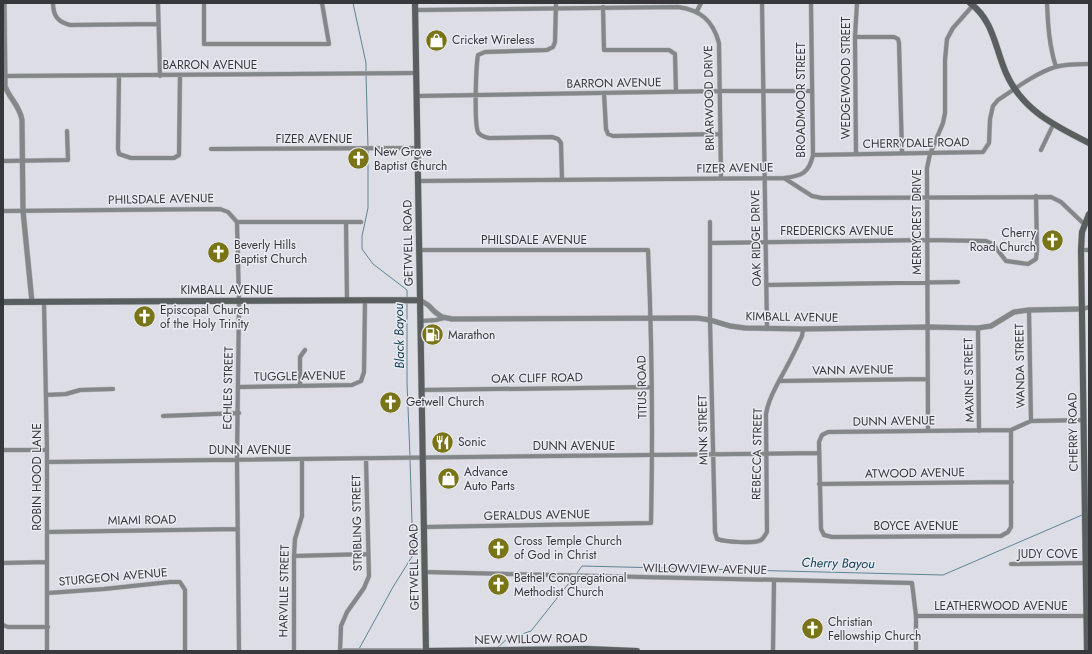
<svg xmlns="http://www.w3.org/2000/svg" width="1092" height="654" viewBox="0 0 1092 654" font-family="Jost,sans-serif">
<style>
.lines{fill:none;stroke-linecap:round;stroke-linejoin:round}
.stream{stroke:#5f8497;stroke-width:1}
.minor-casing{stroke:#b8b9c0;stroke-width:5}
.tertiary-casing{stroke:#b8b9c0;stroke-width:6}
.secondary-casing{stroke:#b8b9c0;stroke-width:7}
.minor{stroke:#838787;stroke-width:4}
.tertiary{stroke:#838787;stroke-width:5}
.secondary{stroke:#595f5e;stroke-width:6}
.labels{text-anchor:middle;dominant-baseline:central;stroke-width:3;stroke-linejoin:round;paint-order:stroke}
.poi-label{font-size:12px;fill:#37383b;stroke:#eaebf2;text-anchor:start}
.street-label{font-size:12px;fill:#37383b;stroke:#eaebf2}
.water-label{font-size:13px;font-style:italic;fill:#123e52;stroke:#eaebf2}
</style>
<rect width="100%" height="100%" fill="#dcdde5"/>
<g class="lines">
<path class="stream" d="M353 3 366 63V71
M366 74 368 147
M368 150V208L362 236V249L373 264 407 290V298
M407 303V383L410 456
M577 573 582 566 943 575 1082 515
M498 647 507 639 531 631 573 578
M359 649 393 587 413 555 410 459"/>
<defs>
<path id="minor" d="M53 3C53 16 58 22 70 25L158 24
M158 3 160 76
M204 3V44H329L322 3
M556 3 555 42 553 47 547 50 485 52 478 55C476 66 474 123 478 132 480 136 484 137 489 138L552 137 558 139 561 143 562 180
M762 3 767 329
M1047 3C1048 25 1049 45 1056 67
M603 7 604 50H669L675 54 676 92
M416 10 678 7C701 10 713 21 719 43L721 178
M697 11 701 3
M855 37H894L898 39 899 43 902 153
M3 76 417 73
M119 76 118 149 119 154 131 158H174L179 155 180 75
M604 93 606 129 608 134 613 136 720 134
M417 96 720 91H812
M211 149 418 148
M1041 150 1053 125
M856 154 855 37 857 3
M813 155 983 152 989 143 990 119 993 106 998 100C1015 89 1034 74 1055 67 1065 64 1078 64 1089 64
M3 161 68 160 67 131
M784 178C802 176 809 173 813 155L811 3
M418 181 784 178 812 196 822 198 1051 197 1061 202 1084 224
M3 211 220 209 228 212 237 222H361
M237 222 239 301 237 460 239 651
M346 222 347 300
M710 222V320L715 532 717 539C726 542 754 544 761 540 764 538 765 535 767 532L766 414C768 400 774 391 780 379 788 365 795 351 802 336L803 329
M710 243 928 240 986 241 993 244 1006 261 1028 264 1036 259 1037 250 1036 196
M419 250H648C652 341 653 432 651 523L424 527
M1081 250H1089
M766 285 958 282
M44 302 47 450V651
M1083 309 1089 307
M1029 310 1031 421
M421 321 436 320 444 318
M978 328 979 431
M779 381 927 379
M300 386V357L305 350
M239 387 352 385 361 381 364 372 365 301
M422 390 652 387
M46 395 66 394 80 390 113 389
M163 416 239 413
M1011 430V527L1008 532 1001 536 832 537 824 535 821 529 819 442 822 435 828 432 1011 430 1031 421 1084 420
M928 431 927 168 930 154 943 123 945 113V60L947 39 953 28 975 3
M3 450H47
M47 462 818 453
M819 484 1012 482
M47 532 238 529
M294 556 368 554
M3 563 47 562
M1011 564 1086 563
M424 572 912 583 916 616V651
M48 593 104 589 170 582H180L185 590V651
M916 616H1086
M3 625 8 627H48
M294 651V556L295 539 302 516V460
M340 651 341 626 347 612 364 588 369 576 366 459
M773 651 774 581"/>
<path id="tertiary" d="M4 3 5 86C9 98 20 106 22 120L23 211 32 302
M420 300 428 305 435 312 442 317 452 319 697 318 710 320 730 326 745 328 803 329 927 327 978 328 991 326 1014 312 1029 310 1083 309
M344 651H426"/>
<path id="secondary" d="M415 3 426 651
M970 3C994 21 995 48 1006 73 1022 110 1055 126 1089 143
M3 302 420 300
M426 651 587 649 637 651
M1087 651 1081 250 1082 232 1089 214"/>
</defs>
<use href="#minor" class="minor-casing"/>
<use href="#tertiary" class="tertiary-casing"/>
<use href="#secondary" class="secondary-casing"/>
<use href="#minor" class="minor"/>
<use href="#tertiary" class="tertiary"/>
<use href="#secondary" class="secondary"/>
</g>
<defs>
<symbol id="shop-disc" viewBox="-11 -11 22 22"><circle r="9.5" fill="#787417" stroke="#eaebf2"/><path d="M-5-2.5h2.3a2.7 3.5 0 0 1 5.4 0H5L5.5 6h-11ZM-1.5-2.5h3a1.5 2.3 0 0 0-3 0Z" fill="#fff"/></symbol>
<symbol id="church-disc" viewBox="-11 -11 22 22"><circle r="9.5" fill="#787417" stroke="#eaebf2"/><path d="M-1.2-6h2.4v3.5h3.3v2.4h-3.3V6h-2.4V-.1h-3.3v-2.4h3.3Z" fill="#fff"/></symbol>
<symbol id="fuel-disc" viewBox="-11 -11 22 22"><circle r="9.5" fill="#787417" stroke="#eaebf2"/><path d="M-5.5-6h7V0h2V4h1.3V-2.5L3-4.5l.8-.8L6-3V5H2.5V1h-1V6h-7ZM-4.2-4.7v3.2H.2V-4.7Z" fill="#fff"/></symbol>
<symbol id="restaurant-disc" viewBox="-11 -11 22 22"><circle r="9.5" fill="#787417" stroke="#eaebf2"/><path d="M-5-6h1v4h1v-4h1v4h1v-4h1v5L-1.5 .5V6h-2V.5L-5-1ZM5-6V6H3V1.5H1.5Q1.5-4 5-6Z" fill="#fff"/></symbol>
</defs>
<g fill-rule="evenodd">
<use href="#shop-disc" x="424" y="28" width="25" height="25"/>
<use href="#church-disc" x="346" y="146" width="25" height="25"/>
<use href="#church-disc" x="1040" y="228" width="25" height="25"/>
<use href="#church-disc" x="206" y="240" width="25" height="25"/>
<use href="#church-disc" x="132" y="304" width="25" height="25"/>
<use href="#fuel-disc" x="420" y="322" width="25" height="25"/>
<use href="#church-disc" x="378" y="390" width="25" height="25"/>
<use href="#restaurant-disc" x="430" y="430" width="25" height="25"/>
<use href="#shop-disc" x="436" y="466" width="25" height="25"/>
<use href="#church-disc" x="486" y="536" width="25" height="25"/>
<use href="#church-disc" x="486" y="572" width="25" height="25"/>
<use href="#church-disc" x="800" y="616" width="25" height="25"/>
</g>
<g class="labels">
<g class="poi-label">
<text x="452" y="40">Cricket Wireless</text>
<text x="374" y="152">New Grove<tspan x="374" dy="14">Baptist Church</tspan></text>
<text x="1036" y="233" text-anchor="end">Cherry<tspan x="1036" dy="14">Road Church</tspan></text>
<text x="234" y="245">Beverly Hills<tspan x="234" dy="14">Baptist Church</tspan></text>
<text x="160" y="310">Episcopal Church<tspan x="160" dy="14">of the Holy Trinity</tspan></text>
<text x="448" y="335">Marathon</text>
<text x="406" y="402">Getwell Church</text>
<text x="458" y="442">Sonic</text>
<text x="464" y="472">Advance<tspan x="464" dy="14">Auto Parts</tspan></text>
<text x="514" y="541">Cross Temple Church<tspan x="514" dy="14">of God in Christ</tspan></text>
<text x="514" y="578">Bethel Congregational<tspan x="514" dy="14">Methodist Church</tspan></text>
<text x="828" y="622">Christian<tspan x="828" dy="14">Fellowship Church</tspan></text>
</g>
<g class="street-label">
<text x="210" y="65">BARRON AVENUE</text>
<text transform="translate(846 78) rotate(-90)">WEDGEWOOD STREET</text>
<text transform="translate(614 83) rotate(-1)">BARRON AVENUE</text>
<text transform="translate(709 98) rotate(-91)">BRIARWOOD DRIVE</text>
<text transform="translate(801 100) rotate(-90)">BROADMOOR STREET</text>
<text x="314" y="139">FIZER AVENUE</text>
<text transform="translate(916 143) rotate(-1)">CHERRYDALE ROAD</text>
<text transform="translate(735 168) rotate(-1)">FIZER AVENUE</text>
<text transform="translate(161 199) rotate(-1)">PHILSDALE AVENUE</text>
<text transform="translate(917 222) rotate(-90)">MERRYCREST DRIVE</text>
<text x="837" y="231">FREDERICKS AVENUE</text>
<text transform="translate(756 238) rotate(-91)">OAK RIDGE DRIVE</text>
<text x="534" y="240">PHILSDALE AVENUE</text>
<text transform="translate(408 243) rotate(-91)">GETWELL ROAD</text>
<text x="227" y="290">KIMBALL AVENUE</text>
<text transform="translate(792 317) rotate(1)">KIMBALL AVENUE</text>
<text transform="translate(1020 366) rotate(-91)">WANDA STREET</text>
<text transform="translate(853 370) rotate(-1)">VANN AVENUE</text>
<text transform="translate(300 376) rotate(-1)">TUGGLE AVENUE</text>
<text transform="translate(537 378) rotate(-1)">OAK CLIFF ROAD</text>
<text transform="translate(969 380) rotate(-91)">MAXINE STREET</text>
<text transform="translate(642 387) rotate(-91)">TITUS ROAD</text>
<text transform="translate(228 388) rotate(-89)">ECHLES STREET</text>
<text transform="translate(894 421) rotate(-1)">DUNN AVENUE</text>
<text transform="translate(703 430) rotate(-91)">MINK STREET</text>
<text transform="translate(1073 432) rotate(-91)">CHERRY ROAD</text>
<text x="574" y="446">DUNN AVENUE</text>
<text x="250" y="450">DUNN AVENUE</text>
<text transform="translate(757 454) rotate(-89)">REBECCA STREET</text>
<text transform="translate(915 473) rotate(-1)">ATWOOD AVENUE</text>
<text transform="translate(37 477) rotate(-90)">ROBIN HOOD LANE</text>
<text transform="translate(537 515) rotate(-1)">GERALDUS AVENUE</text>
<text transform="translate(142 520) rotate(-1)">MIAMI ROAD</text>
<text transform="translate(357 523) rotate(-91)">STRIBLING STREET</text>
<text x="916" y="526">BOYCE AVENUE</text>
<text x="1048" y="554">JUDY COVE</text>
<text transform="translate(414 567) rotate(-91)">GETWELL ROAD</text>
<text transform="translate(705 569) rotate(1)">WILLOWVIEW AVENUE</text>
<text transform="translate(113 577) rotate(-5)">STURGEON AVENUE</text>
<text transform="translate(284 591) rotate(-89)">HARVILLE STREET</text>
<text x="1001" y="606">LEATHERWOOD AVENUE</text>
<text transform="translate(531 639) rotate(-1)">NEW WILLOW ROAD</text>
</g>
<g class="water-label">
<text transform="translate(399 336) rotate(-91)">Black Bayou</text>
<text transform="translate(838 563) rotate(1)">Cherry Bayou</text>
</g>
</g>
<rect width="1092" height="654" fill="none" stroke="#37383b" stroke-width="8"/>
</svg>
